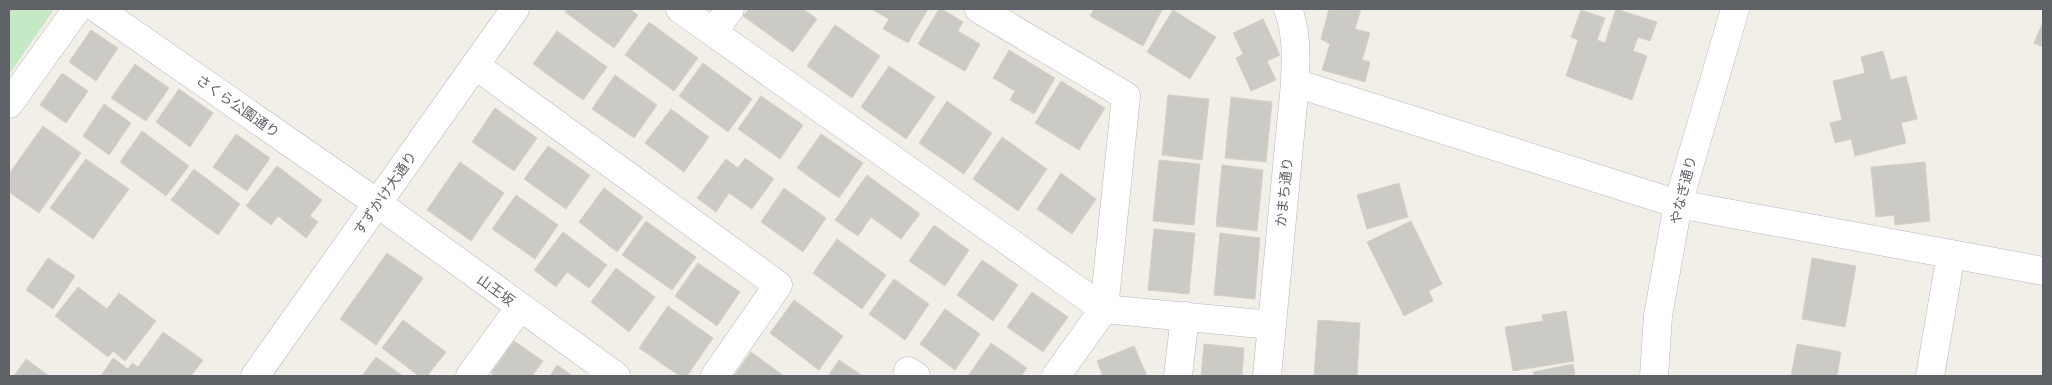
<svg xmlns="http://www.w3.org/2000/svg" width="2052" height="385" viewBox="0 0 2052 385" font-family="Arial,'Noto Sans JP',sans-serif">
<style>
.green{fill:#c5e8c5}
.building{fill:#cccac5;stroke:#d6d1c6}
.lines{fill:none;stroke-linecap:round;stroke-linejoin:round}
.minor-casing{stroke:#b5b8bc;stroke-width:29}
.minor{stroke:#fff;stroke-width:28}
.labels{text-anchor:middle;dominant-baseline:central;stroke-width:4;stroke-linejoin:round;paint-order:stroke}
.street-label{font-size:14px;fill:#5f6368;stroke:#fff}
</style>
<rect width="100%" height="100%" fill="#f1efe8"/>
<path class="green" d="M9 9H53V11L9 74Z"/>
<path class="building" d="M567 9H630L638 15 614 48 565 12Z
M749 9H803L817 19 793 52 743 16Z
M871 9H928L908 43 883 29 889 19Z
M939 9H942L963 22 958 31 980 44 965 71 918 44Z
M1094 9H1160L1162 10 1143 46 1090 16Z
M1329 9H1361L1355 29 1370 33 1362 60 1370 62 1365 82 1322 70 1330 44 1321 39Z
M1616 9 1657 22 1650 41 1638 37 1633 51 1647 56 1632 100 1566 76 1578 40 1571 37 1581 10 1605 18 1597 40 1605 43Z
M1173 10 1216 37 1190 79 1147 52Z
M1263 19 1280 55 1267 61 1276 80 1251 91 1236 58 1243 54 1233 33Z
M649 22 698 58 674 91 625 55Z
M2043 22V47L2034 43Z
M835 25 880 56 852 98 807 66Z
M91 30 118 48 96 81 69 62Z
M557 31 607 67 583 100 533 64Z
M1009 50 1055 78 1034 114 1010 100 1015 91 993 78Z
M1883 51 1891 80 1906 76 1917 119 1901 123 1906 143 1855 156 1851 139 1835 143 1830 123 1842 120 1833 81 1865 73 1861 57Z
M703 63 752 99 728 132 679 96Z
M135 64 169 88 146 121 111 98Z
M889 66 935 97 906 139 861 107Z
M62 73 88 91 66 123 40 105Z
M615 75 657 105 634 138 592 109Z
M1061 81 1105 108 1079 150 1035 123Z
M179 89 213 113 190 147 156 122Z
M1168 95 1209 99 1202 160 1162 155Z
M761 96 803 125 780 159 738 129Z
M1231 97 1272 102 1266 162 1225 158Z
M947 101 992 133 964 174 919 143Z
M104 104 131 123 109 155 83 136Z
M495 108 537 138 514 171 472 142Z
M671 109 709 137 684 172 645 143Z
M43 126 81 153 39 213 9 192V174Z
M142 131 189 166 166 196 120 162Z
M236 134 270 158 247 191 213 167Z
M821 134 863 163 839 198 797 168Z
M1002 137 1047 169 1018 211 973 179Z
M548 146 590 175 566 209 524 179Z
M745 158 774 179 752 209 729 193 716 212 697 198 726 159 738 168Z
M86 159 129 189 93 239 50 208Z
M1159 160 1200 164 1194 225 1153 221Z
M460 162 504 193 471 241 427 210Z
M1925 162 1930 221 1895 225 1894 215 1876 217 1871 167Z
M1222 165 1263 170 1257 231 1216 226Z
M277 166 322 200 310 216 318 222 306 238 278 216 271 225 246 206Z
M194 169 240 204 218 235 171 200Z
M1061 173 1096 199 1072 234 1037 209Z
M867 175 920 214 901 239 871 217 858 236 835 220Z
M1399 183 1408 217 1367 229 1357 195Z
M604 188 643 217 617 252 579 222Z
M784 188 826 218 803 252 761 222Z
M516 195 558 225 535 259 492 229Z
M646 221 696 257 672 290 622 255Z
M1411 221 1442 284 1429 291 1433 301 1404 316 1367 242Z
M934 225 969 250 945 286 909 261Z
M1154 229 1195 233 1189 294 1148 290Z
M563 232 607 265 589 288 567 272 556 287 534 270Z
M1220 233 1260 238 1255 299 1214 295Z
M837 239 886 275 862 309 813 273Z
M387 253 423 278 376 345 340 319Z
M48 258 75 276 53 309 26 290Z
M1812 258 1856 266 1845 327 1802 319Z
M982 260 1018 285 993 321 957 295Z
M698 263 740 292 717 326 675 296Z
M616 268 655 297 629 332 591 302Z
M894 279 929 304 905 340 869 314Z
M78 287 107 309 119 293 156 321 125 361 113 351 108 357 55 316Z
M1032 292 1068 317 1043 352 1007 327Z
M794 300 843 336 819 370 770 333Z
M668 306 713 338 687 376H680L639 348Z
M945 309 980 334 955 370 920 344Z
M1566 311 1574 361 1513 371 1505 327 1543 321 1542 315Z
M403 320 446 352 427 376H419L382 348Z
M1318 320 1360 323 1357 376H1314Z
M163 332 203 360 191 376H101L113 358 128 369 132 363 138 367Z
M514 341 543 361 532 376H496L491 373Z
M991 343 1027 368 1021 376H968Z
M1204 344 1244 348 1242 376H1201Z
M1797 344 1841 352 1837 376H1791Z
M1134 346 1147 376H1103L1097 361Z
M751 352 784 376H734Z
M376 357 403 376H362Z
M26 359 49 376H14Z
M839 360 863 376H828Z
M1573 364 1575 374 1565 376H1534L1533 372Z
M557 365 573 376H550Z"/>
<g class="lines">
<defs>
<path id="minor" d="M98 9 377 203 616 376
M680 9 1104 309 1271 325
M979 9 1126 96 1104 309 1056 376
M713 32 730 9
M475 65 778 285 715 376
M1295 83 1678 204 2043 271
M9 104 77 9
M908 371 916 376
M255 376 515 9
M470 376 520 307
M1178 376 1185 316
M1267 376 1295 83C1296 58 1297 32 1288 9
M1654 376 1658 316 1678 204 1735 9
M1930 376 1951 254"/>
</defs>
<use href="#minor" class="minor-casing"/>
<use href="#minor" class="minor"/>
</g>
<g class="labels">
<g class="street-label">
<text transform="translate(238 106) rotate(35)">さくら公園通り</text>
<text transform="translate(1683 190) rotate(-76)">やなぎ通り</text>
<text transform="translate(1284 192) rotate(-84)">かまち通り</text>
<text transform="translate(385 193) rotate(-55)">すずかけ大通り</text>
<text transform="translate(496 290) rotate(36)">山王坂</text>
</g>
</g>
<rect width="2052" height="385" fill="none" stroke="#5f6368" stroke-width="20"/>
</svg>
